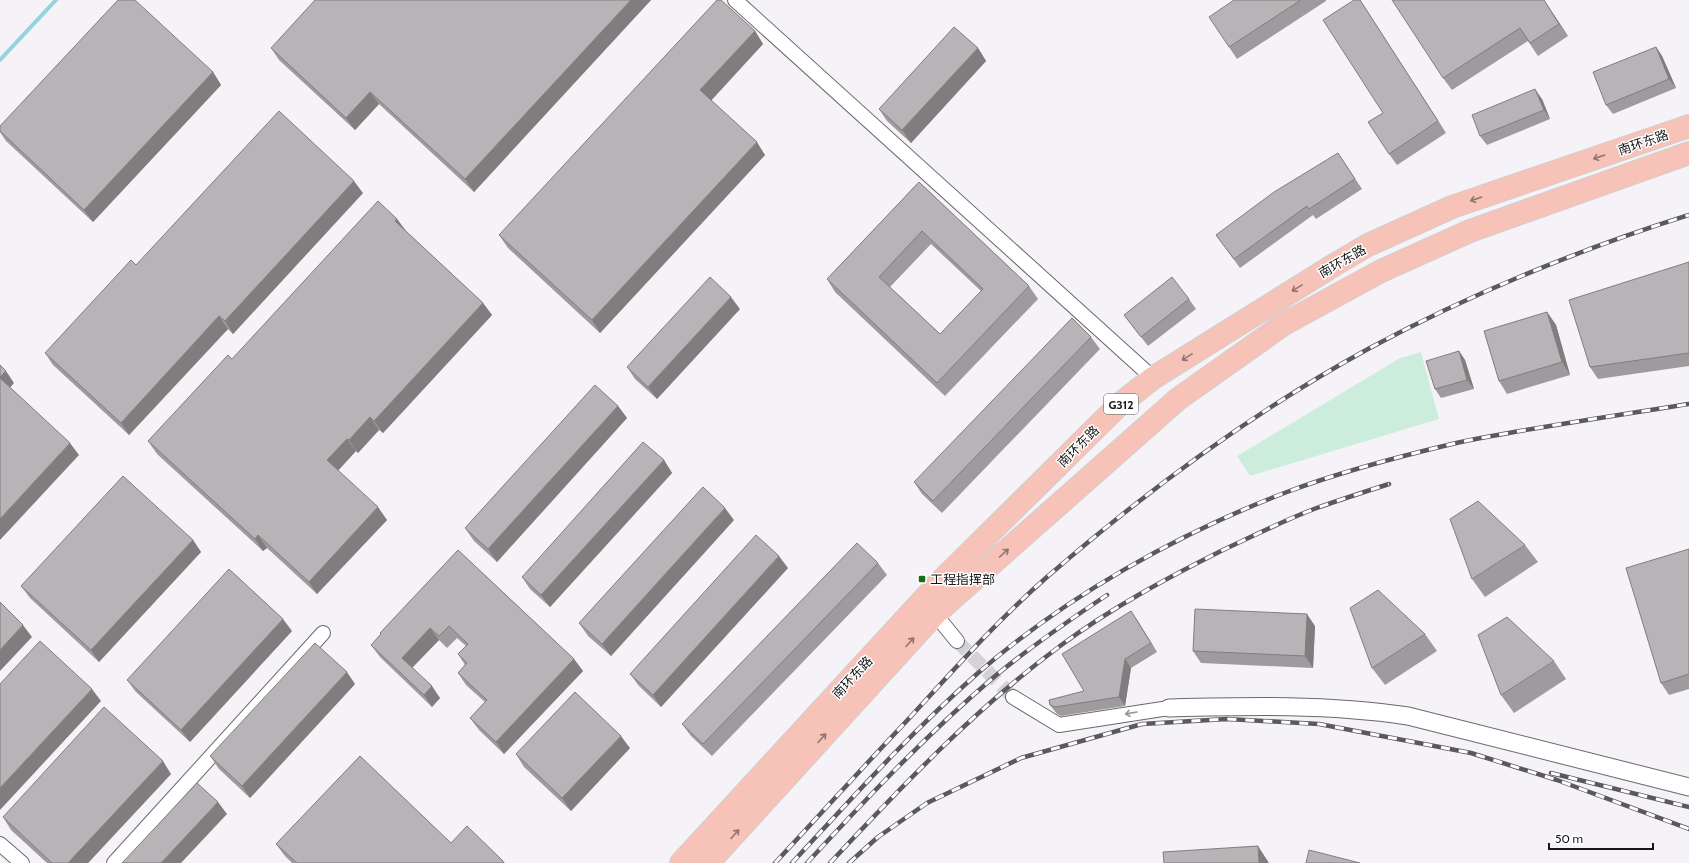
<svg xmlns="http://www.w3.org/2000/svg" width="1689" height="863" viewBox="0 0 1689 863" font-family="Cabin,'Noto Sans SC',sans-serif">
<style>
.green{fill:#cdeddc}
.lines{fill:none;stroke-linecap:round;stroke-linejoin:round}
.stream{stroke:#94d4da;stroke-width:4}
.minor-tunnel{stroke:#d5d2d6;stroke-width:14;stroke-dasharray:14 7;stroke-linecap:butt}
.minor-casing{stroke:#6b686c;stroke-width:16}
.tertiary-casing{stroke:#6b686c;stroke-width:19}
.trunk-casing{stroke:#d1d0d1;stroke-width:24}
.minor{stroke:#fff;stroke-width:14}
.tertiary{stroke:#fff;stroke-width:17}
.trunk{stroke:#f7c2b8;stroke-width:22}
.rail-casing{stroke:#5b595c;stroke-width:4.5}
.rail{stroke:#fff;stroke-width:3;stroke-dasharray:9;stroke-linecap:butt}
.wall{fill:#9e9a9d;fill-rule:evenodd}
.shaded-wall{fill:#817d7f}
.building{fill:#b8b3b6;stroke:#817d7f;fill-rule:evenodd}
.oneway{stroke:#927570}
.oneway2{stroke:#979697}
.poi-dot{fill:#186d15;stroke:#fff;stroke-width:1.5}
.labels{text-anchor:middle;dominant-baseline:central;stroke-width:3;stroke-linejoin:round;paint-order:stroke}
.shield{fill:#fff;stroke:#5d5c5d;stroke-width:1}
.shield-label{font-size:12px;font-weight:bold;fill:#171618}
.street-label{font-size:13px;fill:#171618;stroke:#fff}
.poi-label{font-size:13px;fill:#171618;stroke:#fff;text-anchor:start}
</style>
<rect width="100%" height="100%" fill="#f6f3f8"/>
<path class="green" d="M1421 352 1439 419 1250 476 1237 456 1400 358Z"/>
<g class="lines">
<path class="stream" d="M0 60 56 0"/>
<path class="minor-tunnel" d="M957 641 1013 697"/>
<defs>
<path id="minor" d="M735 0 1153 378
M935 614 957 641
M1013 697 1059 725 1169 708
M0 844 22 863
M114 863 323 633"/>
<path id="tertiary" d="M1169 708C1249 706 1328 704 1408 716L1689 787"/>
<path id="trunk" d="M681 863 934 588 1120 404 1153 378 1334 265 1368 245 1452 207 1689 126
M708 863 935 614 1178 399 1284 324 1381 271 1470 231 1689 153"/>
</defs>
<use href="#minor" class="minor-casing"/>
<use href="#tertiary" class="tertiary-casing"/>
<use href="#trunk" class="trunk-casing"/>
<use href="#minor" class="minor"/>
<use href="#tertiary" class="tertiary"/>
<use href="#trunk" class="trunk"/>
<defs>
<path id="rail" d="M1551 773 1689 807
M775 863C822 812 868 762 915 712 957 666 1000 618 1047 577 1145 492 1253 412 1368 349 1470 294 1578 250 1689 215
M792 863C852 798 911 732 978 673 1065 597 1179 533 1287 492 1340 472 1397 457 1452 444 1473 439 1493 436 1514 432 1572 422 1631 413 1689 404
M807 863C867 798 927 734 994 677 1030 647 1068 621 1107 595
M830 863C902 786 975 709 1060 646 1111 608 1167 578 1223 550 1253 536 1283 521 1314 509 1339 500 1364 492 1389 484
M849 863 878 837 927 803 1021 758 1142 724 1227 719 1319 724 1471 753 1557 780 1689 829"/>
</defs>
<use href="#rail" class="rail-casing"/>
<use href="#rail" class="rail"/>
</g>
<path class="wall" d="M651 0 474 192 379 104 355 130 279 60 271 48Z
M1234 0H1326V1L1237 59 1229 47Z
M1360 0 1446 133 1397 165 1389 154 1383 113Z
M1544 0 1568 36 1538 56 1528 41 1452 90 1443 78Z
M755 31 763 44 711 100 765 155 600 333 508 248 499 235Z
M1656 47 1662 56 1676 88 1613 114 1606 105Z
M978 48 986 61 911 143 887 121 879 109Z
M213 72 221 85 93 222 6 141 0 132V126Z
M1542 99 1550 119 1487 145 1480 136Z
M1338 153 1362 189 1316 219 1313 215 1240 268 1216 235Z
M919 182 1029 286 1038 299 945 396 835 292 827 279ZM931 244 981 291 940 334 890 287Z
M363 193 233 334 228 329 129 435 53 365 45 353 136 265Z
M397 219 406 231 483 303 492 315 383 433 379 430 358 453 356 451 338 470 387 520 317 594 267 548 263 551 157 454 148 441 232 359Z
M1689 262V366L1598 379 1590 367Z
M1189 299 1196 309 1148 346 1124 315Z
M740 309 657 399 635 379 627 367Z
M1547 312 1556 325 1570 375 1507 394 1499 381Z
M1091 337 1100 349 942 513 922 494 914 482Z
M1459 351 1465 360 1474 389 1441 398 1435 389Z
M618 406 627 418 497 562 474 541 465 528Z
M664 460 672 473 550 607 530 589 522 577Z
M734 520 611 656 588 636 579 623Z
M193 540 201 552 99 662 30 598 21 586Z
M1525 545 1538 562 1485 597 1472 579Z
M1689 549V689L1669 695 1661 683Z
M458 550 574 659 583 671 504 754 479 730 470 718 485 702 466 685 458 673 465 665 458 654 466 646 457 638 447 648 439 640 412 668 440 698 432 707 380 657 371 645Z
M878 563 887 575 712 756 691 736 682 724Z
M788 568 661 707 639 686 630 674Z
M1131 611 1137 620 1157 652 1131 668 1125 706 1061 716 1057 714 1050 705 1084 691Z
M1315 626 1313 668 1201 663 1193 651Z
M292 631 190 742 136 692 127 680Z
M1425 634 1437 651 1385 685 1372 668Z
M1554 661 1566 679 1514 713 1501 695Z
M355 684 250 798 219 769 210 756Z
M630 748 571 811 524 767 516 754Z
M171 774 88 863H47L11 830 3 817Z
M451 843 503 861 505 863H292L285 856 276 844Z"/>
<path class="shaded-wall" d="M631 0H651L474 192 465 179Z
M1360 0 1366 9 1446 133 1438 121Z
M1544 0 1568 36 1559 24Z
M755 31 763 44 709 103 700 90Z
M1656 47 1662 56 1676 88 1669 79Z
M978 48 986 61 911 143 902 130Z
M213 72 221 85 93 222 84 210Z
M1535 89 1542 99 1550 119 1544 110Z
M370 92 379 104 355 130 346 118Z
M757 142 765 155 600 333 592 320Z
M354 181 363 193 233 334 225 321Z
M397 219 406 231 403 234 395 221Z
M731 297 740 309 657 399 648 387Z
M483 303 492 315 383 433 374 421Z
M1547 312 1556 325 1570 375 1562 362Z
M219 316 228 329 129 435 121 423Z
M1459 351 1465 360 1474 389 1467 380Z
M6 371 14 383 8 390 0 378V377Z
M618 406 627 418 497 562 488 549Z
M370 417 379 430 358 453 349 440Z
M347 439 356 451 336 473 327 460Z
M70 443 79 455 0 540V519Z
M664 460 672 473 550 607 541 595Z
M378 507 387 520 317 594 309 582Z
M725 508 734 520 611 656 602 644Z
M258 535 267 548 263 551 255 539Z
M193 540 201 552 99 662 91 650Z
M779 556 788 568 661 707 653 695Z
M1131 611 1137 620 1157 652 1151 643Z
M1307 614 1315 626 1313 668 1305 656Z
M283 619 292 631 190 742 181 730Z
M23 625 32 637 0 671V650Z
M430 628 439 640 410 670 402 658Z
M574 659 583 671 504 754 496 742Z
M1125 659 1131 668 1125 706 1119 697Z
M347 672 355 684 250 798 242 786Z
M432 686 440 698 432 707 424 695Z
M92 689 101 701 0 810V788Z
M621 736 630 748 571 811 562 798Z
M163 761 171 774 88 863H68Z
M218 802 227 814 181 863H161Z
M1258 846 1269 863H1259Z"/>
<path class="building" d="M118 0H135L213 72 84 210 0 131V126Z
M315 0H631L465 179 370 92 346 118 271 48Z
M717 0H721L755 31 700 90 757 142 592 320 499 235Z
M1234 0H1301L1229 47 1209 17Z
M1354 0H1360L1438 121 1389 154 1368 122 1383 113 1323 20Z
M1392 0H1544L1559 24 1530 43 1520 28 1443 78Z
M954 27 978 48 902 130 879 109Z
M1656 47 1669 79 1606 105 1593 72Z
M1535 89 1544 110 1480 136 1472 115Z
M279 111 354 181 225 321 219 316 121 423 45 353 131 260 136 265Z
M1338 153 1355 179 1309 209 1307 206 1234 259 1216 235 1274 192Z
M919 182 1029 286 937 383 827 279ZM922 231 983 289 940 334 879 277Z
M378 201 397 219 395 221 483 303 374 421 370 417 349 440 347 439 327 460 378 507 309 582 258 535 255 539 148 441 228 355 232 359Z
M1689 262V353L1590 367 1569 300Z
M710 277 731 297 648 387 627 367Z
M1172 277 1189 299 1141 337 1124 315Z
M1547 312 1562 362 1499 381 1484 331Z
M1072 318 1091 337 933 501 914 482Z
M1459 351 1467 380 1435 389 1426 361Z
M0 365 6 371 0 377Z
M0 378 70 443 0 519Z
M595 385 618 406 488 549 465 528Z
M643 442 664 460 541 595 522 577Z
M123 476 193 540 91 650 21 586Z
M703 487 725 508 602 644 579 623Z
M1478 501 1525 545 1472 579 1450 519Z
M756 535 779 556 653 695 630 674Z
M857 543 878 563 703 744 682 724Z
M1689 549V674L1661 683 1626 568Z
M458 550 574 659 496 742 470 718 487 700 458 673 467 663 458 654 468 644 449 626 439 636 430 628 402 658 432 686 424 695 371 645 381 634 380 633Z
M229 569 283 619 181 730 127 680Z
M1378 590 1425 634 1372 668 1350 608Z
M0 602 23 625 0 650Z
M1195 609 1307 614 1305 656 1193 651Z
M1131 611 1151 643 1125 659 1119 697 1055 707 1050 705 1049 700 1084 691 1062 654Z
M1507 617 1554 661 1501 695 1478 635Z
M40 641 92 689 0 788V684Z
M315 643 347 672 242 786 210 756Z
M575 692 621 736 562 798 516 754Z
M104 707 163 761 68 863H52L3 817Z
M360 756 451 843 467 826 503 861 502 863H297L276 844Z
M197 783 218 802 161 863H122Z
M1258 846 1259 863H1164L1163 852Z
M1309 850 1360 863H1306Z"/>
<defs><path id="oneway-shaft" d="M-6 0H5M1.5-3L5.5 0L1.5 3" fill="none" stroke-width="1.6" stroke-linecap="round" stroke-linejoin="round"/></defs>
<g class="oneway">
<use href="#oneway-shaft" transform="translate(1599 157) rotate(161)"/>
<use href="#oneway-shaft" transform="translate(1476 199) rotate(161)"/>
<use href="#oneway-shaft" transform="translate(1297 288) rotate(148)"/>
<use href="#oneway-shaft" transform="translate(1187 357) rotate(148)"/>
<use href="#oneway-shaft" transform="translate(1004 553) rotate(-42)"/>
<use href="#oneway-shaft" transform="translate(910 642) rotate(-48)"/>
<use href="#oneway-shaft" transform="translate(822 738) rotate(-48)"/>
<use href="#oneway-shaft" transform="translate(735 834) rotate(-48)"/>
</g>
<use class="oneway2" href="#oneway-shaft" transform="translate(1131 713) rotate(170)"/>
<rect class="poi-dot" x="918" y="575" width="8" height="8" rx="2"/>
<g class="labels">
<rect class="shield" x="1104" y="394" width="34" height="20" rx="3"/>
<g class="shield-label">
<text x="1121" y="404">G312</text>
</g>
<g class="street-label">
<text transform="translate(1643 142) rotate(-19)">南环东路</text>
<text transform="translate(1342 261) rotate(-30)">南环东路</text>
<text transform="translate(1078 446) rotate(-45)">南环东路</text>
<text transform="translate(852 677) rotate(-47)">南环东路</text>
</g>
<g class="poi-label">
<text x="930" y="579">工程指挥部</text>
</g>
</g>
<path d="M1549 843v6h104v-6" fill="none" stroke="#171618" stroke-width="2"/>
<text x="1555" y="843" font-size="12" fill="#171618" stroke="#ffffff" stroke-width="3" paint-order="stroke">50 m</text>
</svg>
